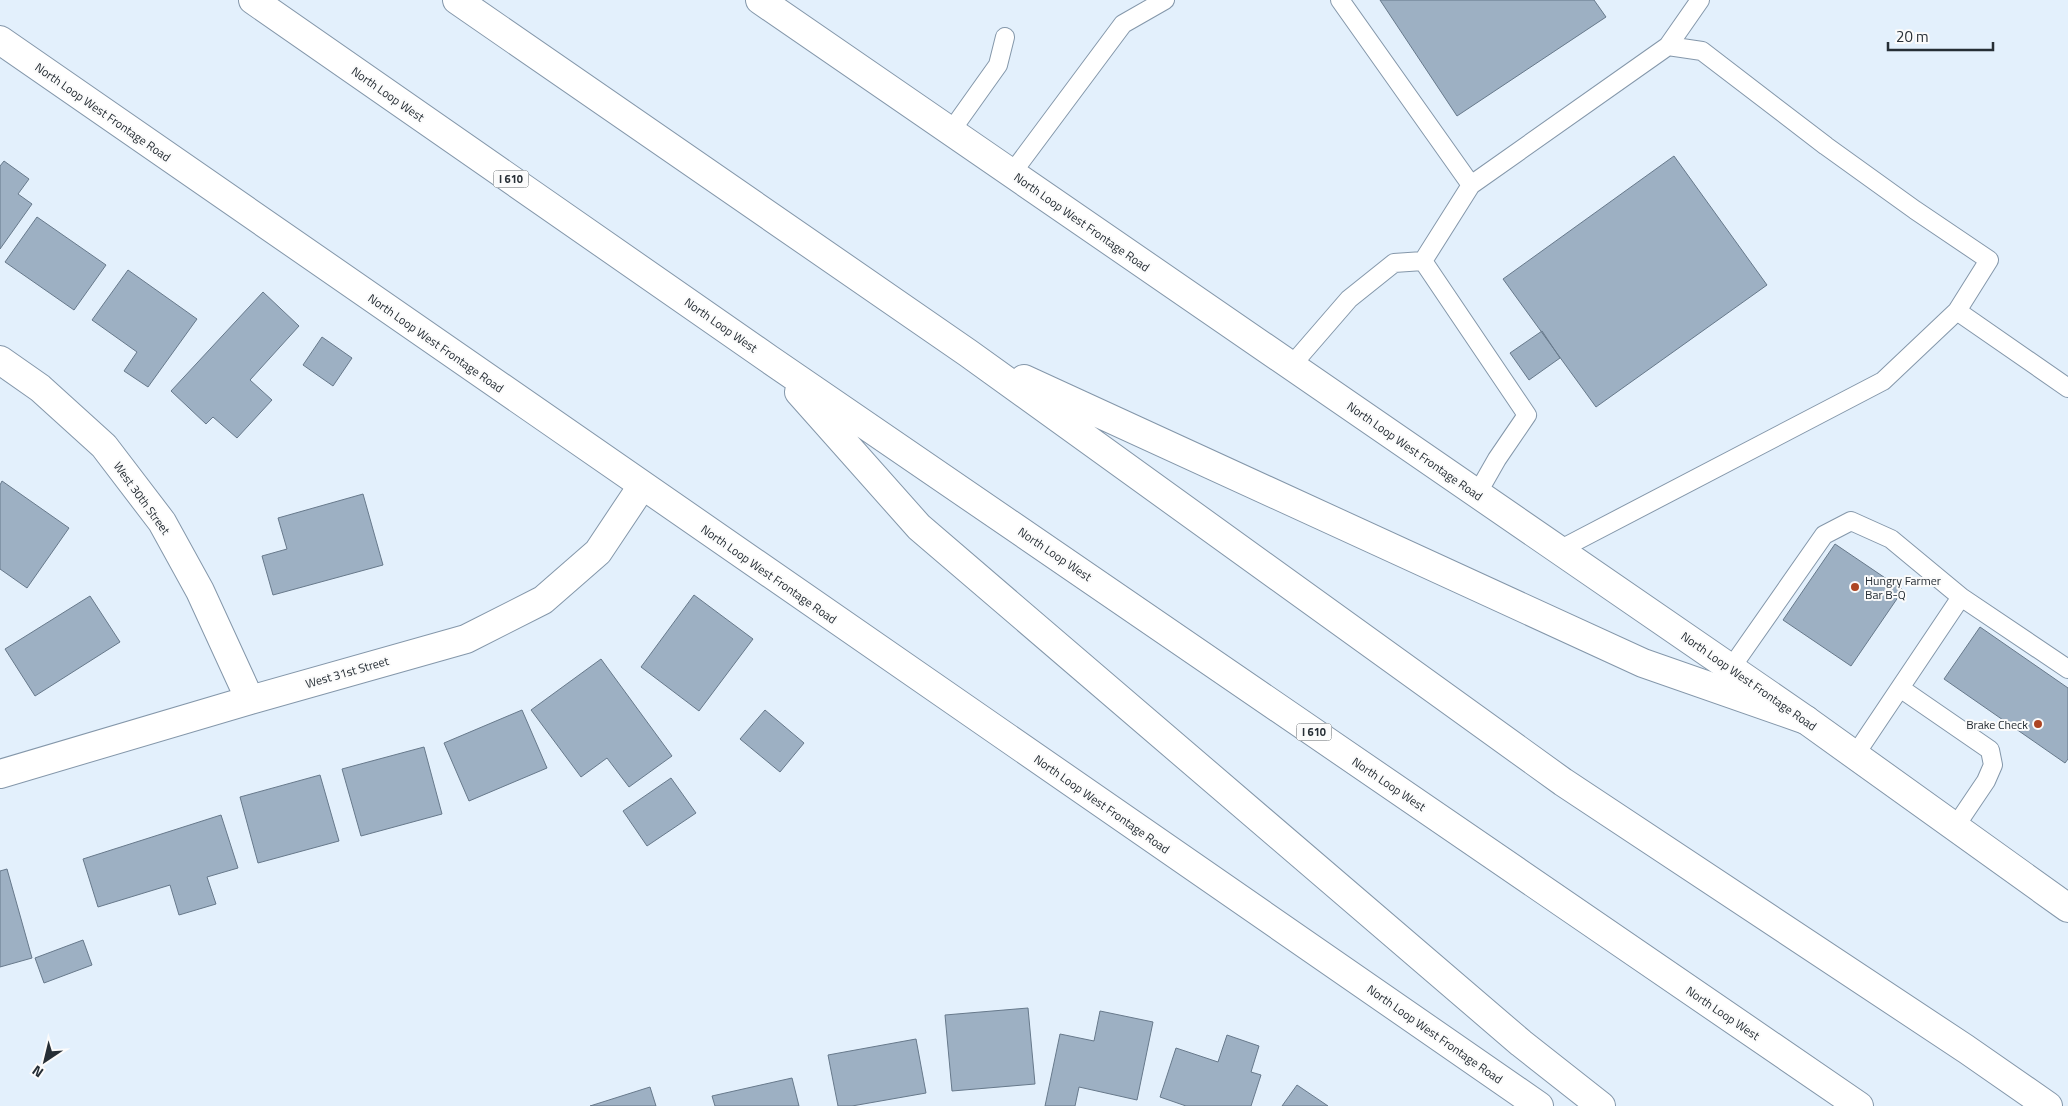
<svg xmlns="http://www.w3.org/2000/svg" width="2068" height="1106" viewBox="0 0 2068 1106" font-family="'Titillium Web',sans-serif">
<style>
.building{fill:#9db0c3;stroke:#67798b}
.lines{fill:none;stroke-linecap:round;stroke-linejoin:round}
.lane-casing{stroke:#8497aa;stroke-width:20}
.street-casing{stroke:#8497aa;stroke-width:30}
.secondary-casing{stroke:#8497aa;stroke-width:30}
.highway-casing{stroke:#8497aa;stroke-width:30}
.lane{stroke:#fff;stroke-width:18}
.street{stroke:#fff;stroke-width:28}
.secondary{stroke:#fff;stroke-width:28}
.highway{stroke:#fff;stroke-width:28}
.poi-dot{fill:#ad4523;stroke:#fbfbfb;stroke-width:2}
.labels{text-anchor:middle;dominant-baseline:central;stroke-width:4;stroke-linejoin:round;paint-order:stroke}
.shield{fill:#fbfbfb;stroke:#666c70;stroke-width:1}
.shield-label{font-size:11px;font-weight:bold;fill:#262e35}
.street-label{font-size:12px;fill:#262e35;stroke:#fbfbfb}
.poi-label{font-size:12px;fill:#262e35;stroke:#fbfbfb;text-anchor:start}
</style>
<rect width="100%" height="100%" fill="#e3f0fc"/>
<path class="building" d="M1380 0H1594L1606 17 1457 116Z
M1674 156 1767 285 1596 407 1503 279Z
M4 161 29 179 18 194 32 204 0 249V166Z
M37 217 106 265 74 310 5 262Z
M128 270 197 319 148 387 124 371 137 352 92 320Z
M263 292 299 326 250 380 272 400 237 438 213 417 206 424 171 391Z
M1542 331 1560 358 1529 380 1510 353Z
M322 337 352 358 333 386 303 365Z
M2 481 69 528 27 588 0 569V485Z
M363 494 383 565 273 595 262 556 287 549 278 518Z
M1835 544 1903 590 1851 666 1783 620Z
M694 595 753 639 699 711 641 667Z
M90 596 120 642 35 696 5 649Z
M1980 627 2068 688V759L2065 763 1944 679Z
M601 659 672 756 629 787 607 758 581 777 531 710Z
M522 710 547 768 469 801 444 743Z
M765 710 804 743 780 772 740 739Z
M424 747 442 814 361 836 342 769Z
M320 775 339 841 258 863 240 797Z
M671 778 696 813 647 846 623 811Z
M221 815 238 868 207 877 216 904 179 915 170 885 98 907 83 859Z
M7 869 32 958 0 967V871Z
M83 940 92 965 44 983 35 958Z
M1028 1008 1035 1084 952 1091 945 1015Z
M1100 1011 1153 1022 1137 1100 1079 1087 1075 1106H1045L1060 1034 1094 1041Z
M1227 1035 1259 1046 1251 1072 1261 1075 1251 1106H1186L1160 1097 1176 1048 1218 1062Z
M916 1039 926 1093 852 1106H838L828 1055Z
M792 1078 799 1106H715L712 1096Z
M1297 1085 1328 1106H1282Z
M650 1087 656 1106H590Z"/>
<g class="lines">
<defs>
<path id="lane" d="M1340 0 1471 185 1668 46 1700 0
M1668 46 1702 51 1826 146 1915 210 1989 260 1957 311
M951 131 998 65 1005 37
M1012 173 1123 24 1165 0
M1423 261 1527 415 1497 459 1477 494
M1423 261 1471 185
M1291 366 1349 299 1394 263 1423 261
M1559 550 1883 381 1957 311 2068 388
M1961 597 2068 669
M1731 668 1824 535 1851 521 1891 539 1961 597 1855 755
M1900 688 1990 750 1993 765 1986 781 1955 827"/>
<path id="street" d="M0 360 40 388 104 446 162 522 200 591 250 700
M0 774 250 700 466 639 543 600 598 552 642 486"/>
<path id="secondary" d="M760 0 1806 720 2068 908
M0 40 1539 1106"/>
<path id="highway" d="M253 0 769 359 1859 1106
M457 0 968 353 1563 782 1966 1049 2048 1106
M1024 379 1643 663 1806 720
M799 392 919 527 1521 1043 1601 1106"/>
</defs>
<use href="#lane" class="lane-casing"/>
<use href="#street" class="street-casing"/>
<use href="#secondary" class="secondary-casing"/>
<use href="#highway" class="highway-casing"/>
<use href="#lane" class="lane"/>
<use href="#street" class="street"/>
<use href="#secondary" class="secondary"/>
<use href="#highway" class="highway"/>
</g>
<g class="poi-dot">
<circle cx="1855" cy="587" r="5"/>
<circle cx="2038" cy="724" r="5"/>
</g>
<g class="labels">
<g class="shield">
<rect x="493.5" y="170.5" width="35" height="17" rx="4"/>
<rect x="1296.5" y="723.5" width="35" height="17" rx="4"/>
</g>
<g class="shield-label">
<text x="511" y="179">I 610</text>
<text x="1314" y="732">I 610</text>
</g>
<g class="street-label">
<text transform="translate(388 94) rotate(35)">North Loop West</text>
<text transform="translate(103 112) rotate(35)">North Loop West Frontage Road</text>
<text transform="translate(1082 222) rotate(35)">North Loop West Frontage Road</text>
<text transform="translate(721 325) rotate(35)">North Loop West</text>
<text transform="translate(436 343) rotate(35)">North Loop West Frontage Road</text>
<text transform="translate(1415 451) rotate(35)">North Loop West Frontage Road</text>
<text transform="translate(142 498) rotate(54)">West 30th Street</text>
<text transform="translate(1055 554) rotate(34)">North Loop West</text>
<text transform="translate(769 574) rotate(35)">North Loop West Frontage Road</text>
<text transform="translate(347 672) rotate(-16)">West 31st Street</text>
<text transform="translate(1749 681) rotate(35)">North Loop West Frontage Road</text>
<text transform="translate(1389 784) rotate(34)">North Loop West</text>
<text transform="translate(1102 804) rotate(35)">North Loop West Frontage Road</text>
<text transform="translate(1723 1013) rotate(34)">North Loop West</text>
<text transform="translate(1435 1034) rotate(35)">North Loop West Frontage Road</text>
</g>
<g class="poi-label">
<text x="1865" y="580">Hungry Farmer<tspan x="1865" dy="14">Bar B-Q</tspan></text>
<text x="2028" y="724" text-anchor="end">Brake Check</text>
</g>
</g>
<g transform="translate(45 1061) rotate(215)" stroke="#fbfbfb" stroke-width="4" paint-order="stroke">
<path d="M0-4L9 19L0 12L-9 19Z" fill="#262e35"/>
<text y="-8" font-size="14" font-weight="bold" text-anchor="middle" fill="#262e35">N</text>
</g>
<path d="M1888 42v8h105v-8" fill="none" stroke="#262e35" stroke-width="2.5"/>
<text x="1896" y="42" font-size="15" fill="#262e35" stroke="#fbfbfb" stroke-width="4" paint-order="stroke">20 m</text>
</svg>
